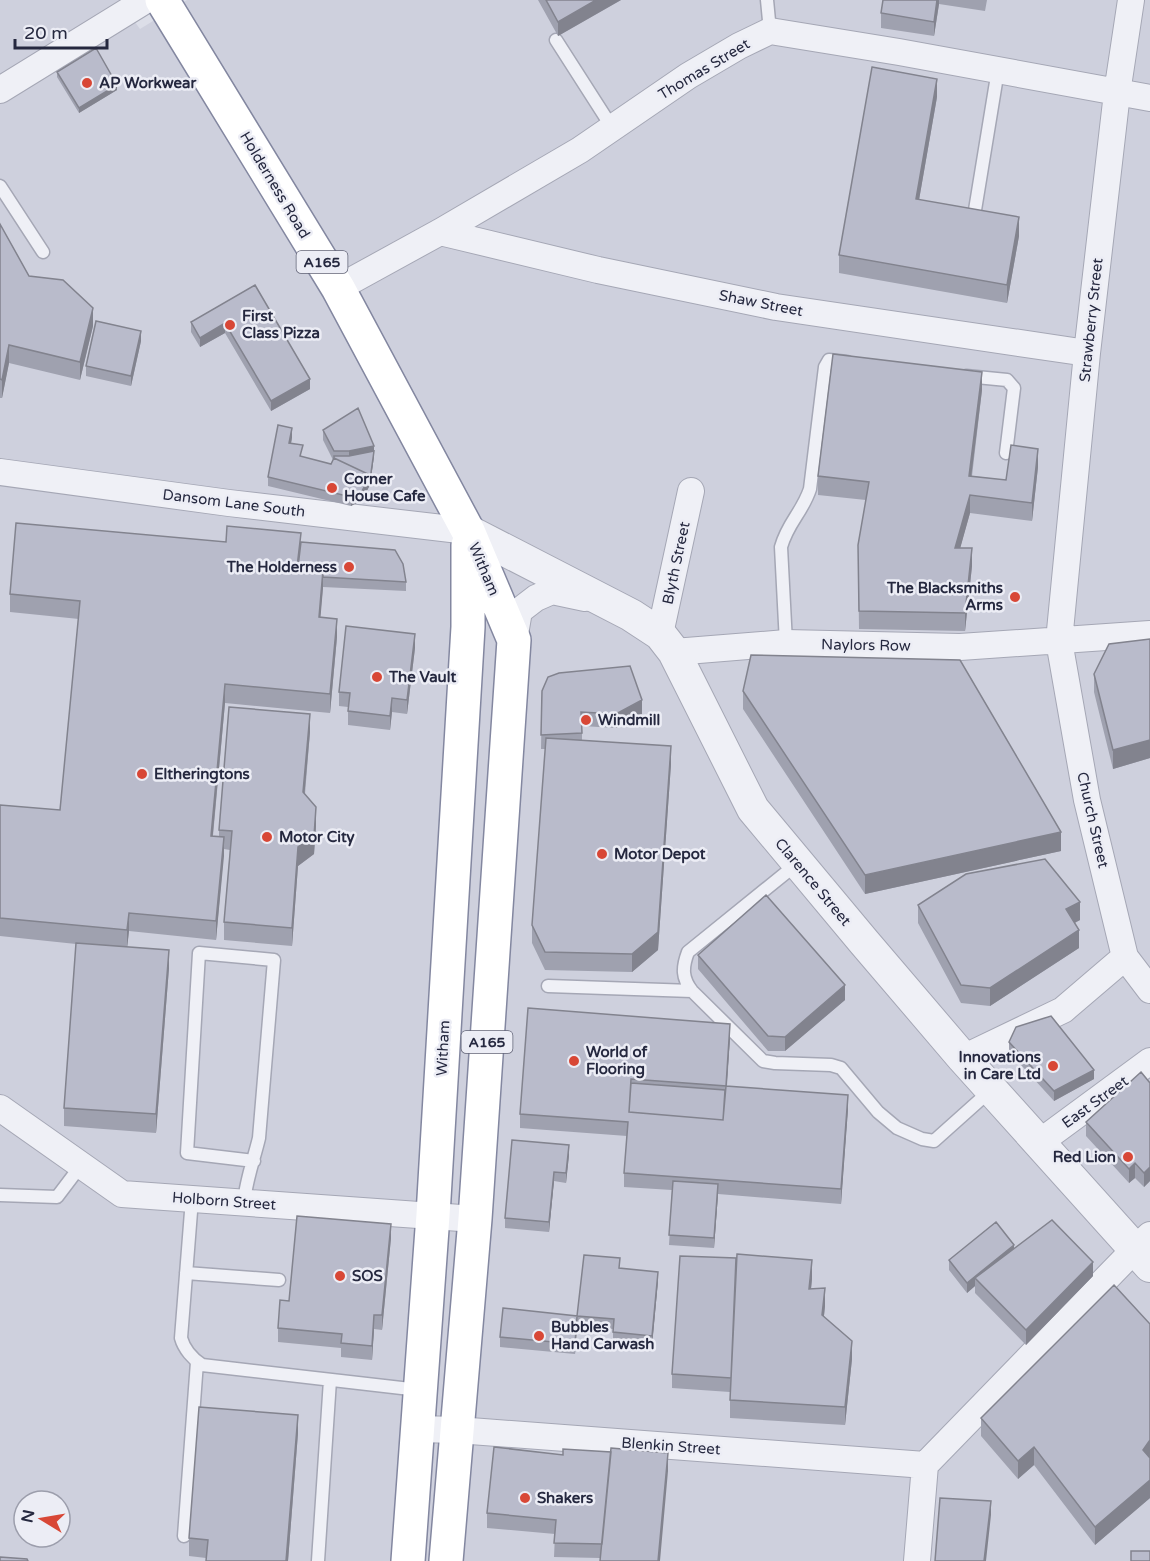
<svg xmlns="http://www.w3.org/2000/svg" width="1150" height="1561" viewBox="0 0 1150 1561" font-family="'Varela Round',sans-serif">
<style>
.built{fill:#ced0dd;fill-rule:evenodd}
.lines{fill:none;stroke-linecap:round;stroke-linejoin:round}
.service-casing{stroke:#a5a7b5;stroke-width:15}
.minor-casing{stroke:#a5a7b5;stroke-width:28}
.tertiary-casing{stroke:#a5a7b5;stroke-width:34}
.trunk-casing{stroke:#8387a0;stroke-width:36}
.service{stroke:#eff0f6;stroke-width:12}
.minor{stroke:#eff0f6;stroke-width:26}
.tertiary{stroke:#eff0f6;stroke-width:32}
.trunk{stroke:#fff;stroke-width:33}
.wall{fill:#9fa1af}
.shaded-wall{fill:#82838e}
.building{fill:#b9bbcb;stroke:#82838e;stroke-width:1.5;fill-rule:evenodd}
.poi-dot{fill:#d84736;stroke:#ecedf5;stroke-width:2}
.labels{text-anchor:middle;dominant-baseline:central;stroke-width:5;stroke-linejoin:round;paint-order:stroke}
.shield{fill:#ecedf5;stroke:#616376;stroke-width:1.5}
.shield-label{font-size:14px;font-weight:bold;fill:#25283f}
.street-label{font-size:15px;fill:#25283f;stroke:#ecedf5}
.poi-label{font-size:15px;font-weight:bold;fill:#25283f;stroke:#ecedf5;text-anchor:start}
</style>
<rect width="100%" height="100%" fill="#dcdee8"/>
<path class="built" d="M0 0H119L140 29 187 0H1150V1561H0ZM24 1501H60V1537H24Z"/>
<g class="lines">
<defs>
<path id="service" d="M767 0 770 31
M556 40 613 129
M0 186 43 252
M975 210 998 70
M966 376 1007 380 1014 388 1006 453
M786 643 781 547C788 522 802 513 810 489L825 367 829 360 847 362
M798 863 688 952C682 968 682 978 692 991L763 1061 775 1063 831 1065 841 1068 878 1112 897 1128 922 1139 934 1141 991 1090
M548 986 692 991
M0 1195 57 1197 82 1164
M192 1199 181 1338C184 1349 193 1359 202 1365L419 1390
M244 1202C246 1180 254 1159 259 1138L274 960 199 953 187 1153 254 1161
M186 1273 279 1280
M184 1536 197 1362
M318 1561 330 1380"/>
<path id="minor" d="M1131 0 1117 93 1087 353 1059 641 1087 800 1125 957 1150 990
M0 90 146 0
M440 232 598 270 776 307 1087 353
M338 288 440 232 580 150 688 76 739 46 770 31 899 52 1150 98
M0 472 229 503 468 531
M660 634 691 491
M514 640 519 611 536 598 552 591 585 598
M674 652 786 643 960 647 1150 634
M963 1058 1063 1010 1125 957
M0 1108 122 1194 475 1219
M1040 1142 1150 1061
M418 1429 457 1430 925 1465
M925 1465 1134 1250 1150 1235
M917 1561 925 1465"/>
<path id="tertiary" d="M468 531 631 615 660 634 674 652 753 809 864 942 963 1058 1150 1266"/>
<path id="trunk" d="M162 0 338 288 468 531 514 640 475 1219 446 1561
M408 1561 433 1215 468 627V545"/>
</defs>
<use href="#service" class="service-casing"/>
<use href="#minor" class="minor-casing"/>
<use href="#tertiary" class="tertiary-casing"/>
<use href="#trunk" class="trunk-casing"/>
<use href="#service" class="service"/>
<use href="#minor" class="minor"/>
<use href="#tertiary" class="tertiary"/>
<use href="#trunk" class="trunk"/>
</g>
<path class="wall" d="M538 0H621L558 36Z
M883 0H987L985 11 939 4 934 36 881 28V13Z
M57 72 117 90 79 113 57 77Z
M937 97 919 200 1019 236 1007 303 839 273V255Z
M0 224 29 276 93 326 80 380 9 363 2 398H0Z
M255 285 310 389 271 411 225 333 200 347 191 332V322Z
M141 341 131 386 86 376V366Z
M982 390 972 476 1006 480 1038 467 1032 521 970 513 960 548 972 566 965 631 859 629 858 545 866 500 818 495V476Z
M323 430 374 456 370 485 362 500 351 506 268 486V477L292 438 291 443 302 457 331 464 333 460 323 440Z
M226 542H301L406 582V591L323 587 320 617 337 637 330 713 225 703 213 836 219 837V830L310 732 305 794 316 826 314 854 298 866 292 946 224 940V922L230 850 224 849 216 940 129 931 127 947 169 968 156 1133 64 1126V1108L76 944 0 936V805L60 810 79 619 10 612V594Z
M1150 639V758L1113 769 1094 692V674Z
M415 648 407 714 392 712 390 730 348 725V707L339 706V692Z
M542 691 642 714 616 728 582 726V740L671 764 658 950 632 972 545 970 532 943V925L546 749H541Z
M743 691 1061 851 865 894 743 709Z
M918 905 1080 920 1075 923 1079 948 990 1006 961 1003 918 923Z
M698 955 845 1000 785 1051H768L698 969Z
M730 1038 727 1086 848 1109 841 1204 718 1194 714 1248 669 1245 672 1190 624 1187V1173L627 1136 520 1128V1114Z
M1009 1042 1094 1079 1054 1101 1009 1052Z
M1150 1083V1181L1144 1187 1135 1178 1129 1183 1086 1136V1122Z
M569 1155 566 1183 554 1181 549 1232 505 1228V1218Z
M391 1238 382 1330 374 1329 372 1360 341 1357V1348L278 1342V1328L289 1301Z
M1014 1249 1093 1276 1026 1345 975 1293V1286L967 1293 949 1270V1260Z
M620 1268 658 1281 652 1346 613 1342V1329L577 1325 575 1354 500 1347V1337L577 1316Z
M812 1279 811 1289 825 1306 824 1316 852 1359 845 1425 730 1418V1392L672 1388V1374Z
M1150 1324V1498L1095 1545 1034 1465 1018 1479 981 1436V1418Z
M298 1433 288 1561H206V1558L189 1556V1538Z
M563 1455 668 1471 600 1558 554 1557 555 1534 487 1528V1513Z"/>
<path class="shaded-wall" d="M596 0H621L558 36V22Z
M937 0H939V4L934 36V22Z
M937 79V97L916 217V199Z
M117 85V90L79 113V108Z
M1019 217V236L1007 303V285Z
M93 308V326L80 380V362Z
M225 323V333L200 347V338Z
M141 331V341L131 386V376Z
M9 345V363L2 398V380Z
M982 372V390L969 494V476Z
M310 379V389L271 411V401Z
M292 428V438L289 453V443Z
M374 446V456L370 485 362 500 351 506V497L373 456 349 461V451Z
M1038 449V467L1032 521V503Z
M970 495V513L955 567V548Z
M972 548V566L965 631V613Z
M323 570V588L319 635V617Z
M337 619V637L330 713V694Z
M415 634V648L407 714V700Z
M225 684V703L211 854V836Z
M392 698V712L390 730V716Z
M642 700V714L616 728V714Z
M310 714V732L303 810V792Z
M1150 740V758L1113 769V750Z
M671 746V764L658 950 632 972V954Z
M316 807V826L314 854 298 866 292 946V928L298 847Z
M1061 832V851L865 894V875Z
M224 837V856L216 940V921Z
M1080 902V920L1066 927V909Z
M129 913V931L127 949V930Z
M1079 930V948L990 1006V988Z
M169 950V968L156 1133V1114Z
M845 985V1000L785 1051V1037Z
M730 1024V1038L723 1134Z
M1094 1070V1079L1054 1101V1091Z
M848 1095V1109L841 1204V1189Z
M569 1145V1155L566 1183V1173Z
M1135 1163V1178L1129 1183V1169Z
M1150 1167V1181L1144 1187V1173Z
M554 1172V1181L549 1232V1222Z
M718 1184V1194L714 1248V1238Z
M391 1224V1238L382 1330V1315Z
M1014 1245V1255L975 1278V1286L967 1293V1283Z
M812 1260V1279L809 1307V1289Z
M1093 1262V1276L1026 1345V1330Z
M658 1272V1281L652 1346V1336Z
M825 1288V1306L822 1333V1315Z
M374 1315V1329L372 1360V1346Z
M577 1316V1325L575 1354V1344Z
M852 1341V1359L845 1425V1407Z
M298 1415V1433L288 1561H286Z
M1150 1440V1458L1143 1450Z
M1034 1447V1465L1018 1479V1461Z
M668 1453V1471L660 1561H658Z
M1150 1480V1498L1095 1545V1527Z
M991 1501V1515L986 1561H984Z"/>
<path class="building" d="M546 0H596L558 22Z
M883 0H937L934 22 881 13Z
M96 48 117 85 79 108 57 72Z
M872 67 937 79 916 199 1019 217 1007 285 839 255Z
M0 224 29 276 63 280 93 308 80 362 9 345 2 380 0 379Z
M255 285 310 379 271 401 225 323 200 338 191 322Z
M96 321 141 331 131 376 86 366Z
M833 354 982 372 969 476 1006 480 1011 445 1038 449 1032 503 970 495 955 548H972L965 613 859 611 858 545 869 482 818 476Z
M358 408 374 446 349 451H334L323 430Z
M278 425 292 428 289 443 303 445 300 456 331 464 334 458 370 475 362 491 351 497 268 477Z
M374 451 370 480V475L334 458V459V456H349Z
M16 523 226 542 227 526 301 533 297 567 323 570 319 617 337 619 330 694 225 684 211 836 224 837 216 921 129 913 127 930 0 918V805L60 810 80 601 10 594Z
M301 542 395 550 403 564 406 582 323 577V570L298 567Z
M346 626 415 634 407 700 392 698 390 716 348 711 350 693 339 692Z
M1150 639V740L1113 750 1094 674 1109 644Z
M751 655 960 660 1061 832 865 875 743 691Z
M630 666 642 700 616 714 581 712 582 733 541 735 542 691 548 677 559 673Z
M229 707 310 714 303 792 316 807 314 836 298 847 292 928 224 922 232 831 219 830Z
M546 738 671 746 658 932 632 954 545 952 532 925Z
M1045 859 1080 902 1066 909 1079 930 990 988 961 985 918 905 966 874Z
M766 895 845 985 785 1037 768 1036 698 955Z
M76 943 169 950 156 1114 64 1108Z
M528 1008 730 1024 726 1086 848 1095 841 1189 624 1173 628 1122 520 1114ZM631 1079 726 1086 723 1120 629 1112Z
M1051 1016 1094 1070 1054 1091 1009 1042 1016 1027Z
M1141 1072 1150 1083V1167L1144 1173 1135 1163 1129 1169 1086 1122Z
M631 1083 725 1090 723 1120 629 1112Z
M512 1140 569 1145 566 1173 554 1172 549 1222 505 1218Z
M673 1181 718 1184 714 1238 669 1235Z
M297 1216 391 1224 382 1315H374L372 1346 341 1343 342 1334 278 1328 280 1300 289 1301Z
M1052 1220 1093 1262 1026 1330 975 1278Z
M996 1222 1014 1245 967 1283 949 1260Z
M737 1254 812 1260 809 1289 825 1288 822 1315 852 1341 845 1407 730 1400Z
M584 1255 620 1258 619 1268 658 1272 652 1336 613 1332 614 1319 577 1316Z
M680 1256 736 1258 731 1378 672 1374Z
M1114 1285 1150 1324V1440L1143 1450 1150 1458V1480L1095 1527 1034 1447 1018 1461 981 1418Z
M503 1308 577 1316 575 1344 500 1337Z
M199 1407 298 1415 286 1561H206L208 1540 189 1538Z
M494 1447 563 1455V1449L611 1452 602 1544 554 1543 556 1520 487 1513Z
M611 1448 668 1453 658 1561H600Z
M940 1498 991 1501 984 1561H935Z
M1131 1551H1150V1561H1131Z
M0 1557 27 1559 28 1561H0Z"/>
<g class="poi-dot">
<circle cx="87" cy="83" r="6"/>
<circle cx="230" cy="325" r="6"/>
<circle cx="332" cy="488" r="6"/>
<circle cx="349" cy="567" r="6"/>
<circle cx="1015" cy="597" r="6"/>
<circle cx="377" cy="677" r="6"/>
<circle cx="586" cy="720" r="6"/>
<circle cx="142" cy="774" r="6"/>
<circle cx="267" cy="837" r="6"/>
<circle cx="602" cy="854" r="6"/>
<circle cx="574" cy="1061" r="6"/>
<circle cx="1053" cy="1066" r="6"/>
<circle cx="1128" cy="1157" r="6"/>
<circle cx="340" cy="1276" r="6"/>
<circle cx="539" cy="1336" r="6"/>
<circle cx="525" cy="1498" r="6"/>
</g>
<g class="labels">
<g class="shield">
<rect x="296.5" y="251" width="51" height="22" rx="4.5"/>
<rect x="461.5" y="1031" width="51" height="22" rx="4.5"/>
</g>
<g class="shield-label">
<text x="322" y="262">A165</text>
<text x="487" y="1042">A165</text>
</g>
<g class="street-label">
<text transform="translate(704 69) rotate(-31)">Thomas Street</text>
<text transform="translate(275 185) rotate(59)">Holderness Road</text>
<text transform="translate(761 303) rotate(11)">Shaw Street</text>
<text transform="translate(1091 320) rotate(-84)">Strawberry Street</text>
<text transform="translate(234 503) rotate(7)">Dansom Lane South</text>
<text transform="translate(676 563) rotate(-78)">Blyth Street</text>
<text transform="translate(484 569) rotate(67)">Witham</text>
<text transform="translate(866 645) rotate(1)">Naylors Row</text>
<text transform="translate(1093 820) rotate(77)">Church Street</text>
<text transform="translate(813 882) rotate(50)">Clarence Street</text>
<text transform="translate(443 1048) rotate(-87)">Witham</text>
<text transform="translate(1095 1102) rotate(-36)">East Street</text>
<text transform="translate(224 1201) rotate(4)">Holborn Street</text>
<text transform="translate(671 1446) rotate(4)">Blenkin Street</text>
</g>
<g class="poi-label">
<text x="99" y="83">AP Workwear</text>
<text x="242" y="316">First<tspan x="242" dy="17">Class Pizza</tspan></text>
<text x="344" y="479">Corner<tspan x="344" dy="17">House Cafe</tspan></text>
<text x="337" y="567" text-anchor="end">The Holderness</text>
<text x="1003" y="588" text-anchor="end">The Blacksmiths<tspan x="1003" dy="17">Arms</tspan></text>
<text x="389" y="677">The Vault</text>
<text x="598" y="720">Windmill</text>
<text x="154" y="774">Eltheringtons</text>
<text x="279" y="837">Motor City</text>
<text x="614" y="854">Motor Depot</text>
<text x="586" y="1052">World of<tspan x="586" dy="17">Flooring</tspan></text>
<text x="1041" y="1057" text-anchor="end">Innovations<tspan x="1041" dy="17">in Care Ltd</tspan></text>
<text x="1116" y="1157" text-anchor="end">Red Lion</text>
<text x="352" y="1276">SOS</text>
<text x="551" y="1327">Bubbles<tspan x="551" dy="17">Hand Carwash</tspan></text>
<text x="537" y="1498">Shakers</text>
</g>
</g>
<g transform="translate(42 1519) rotate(281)"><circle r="28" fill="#ecedf5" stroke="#9c9eac" stroke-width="1.5"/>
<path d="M0-4.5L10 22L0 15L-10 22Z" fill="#d84736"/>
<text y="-9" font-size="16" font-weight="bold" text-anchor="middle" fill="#25283f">N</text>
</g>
<path d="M15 39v9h92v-9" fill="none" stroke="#25283f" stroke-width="3"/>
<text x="24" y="39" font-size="18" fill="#25283f" stroke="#ecedf5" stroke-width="4.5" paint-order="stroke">20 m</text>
</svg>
